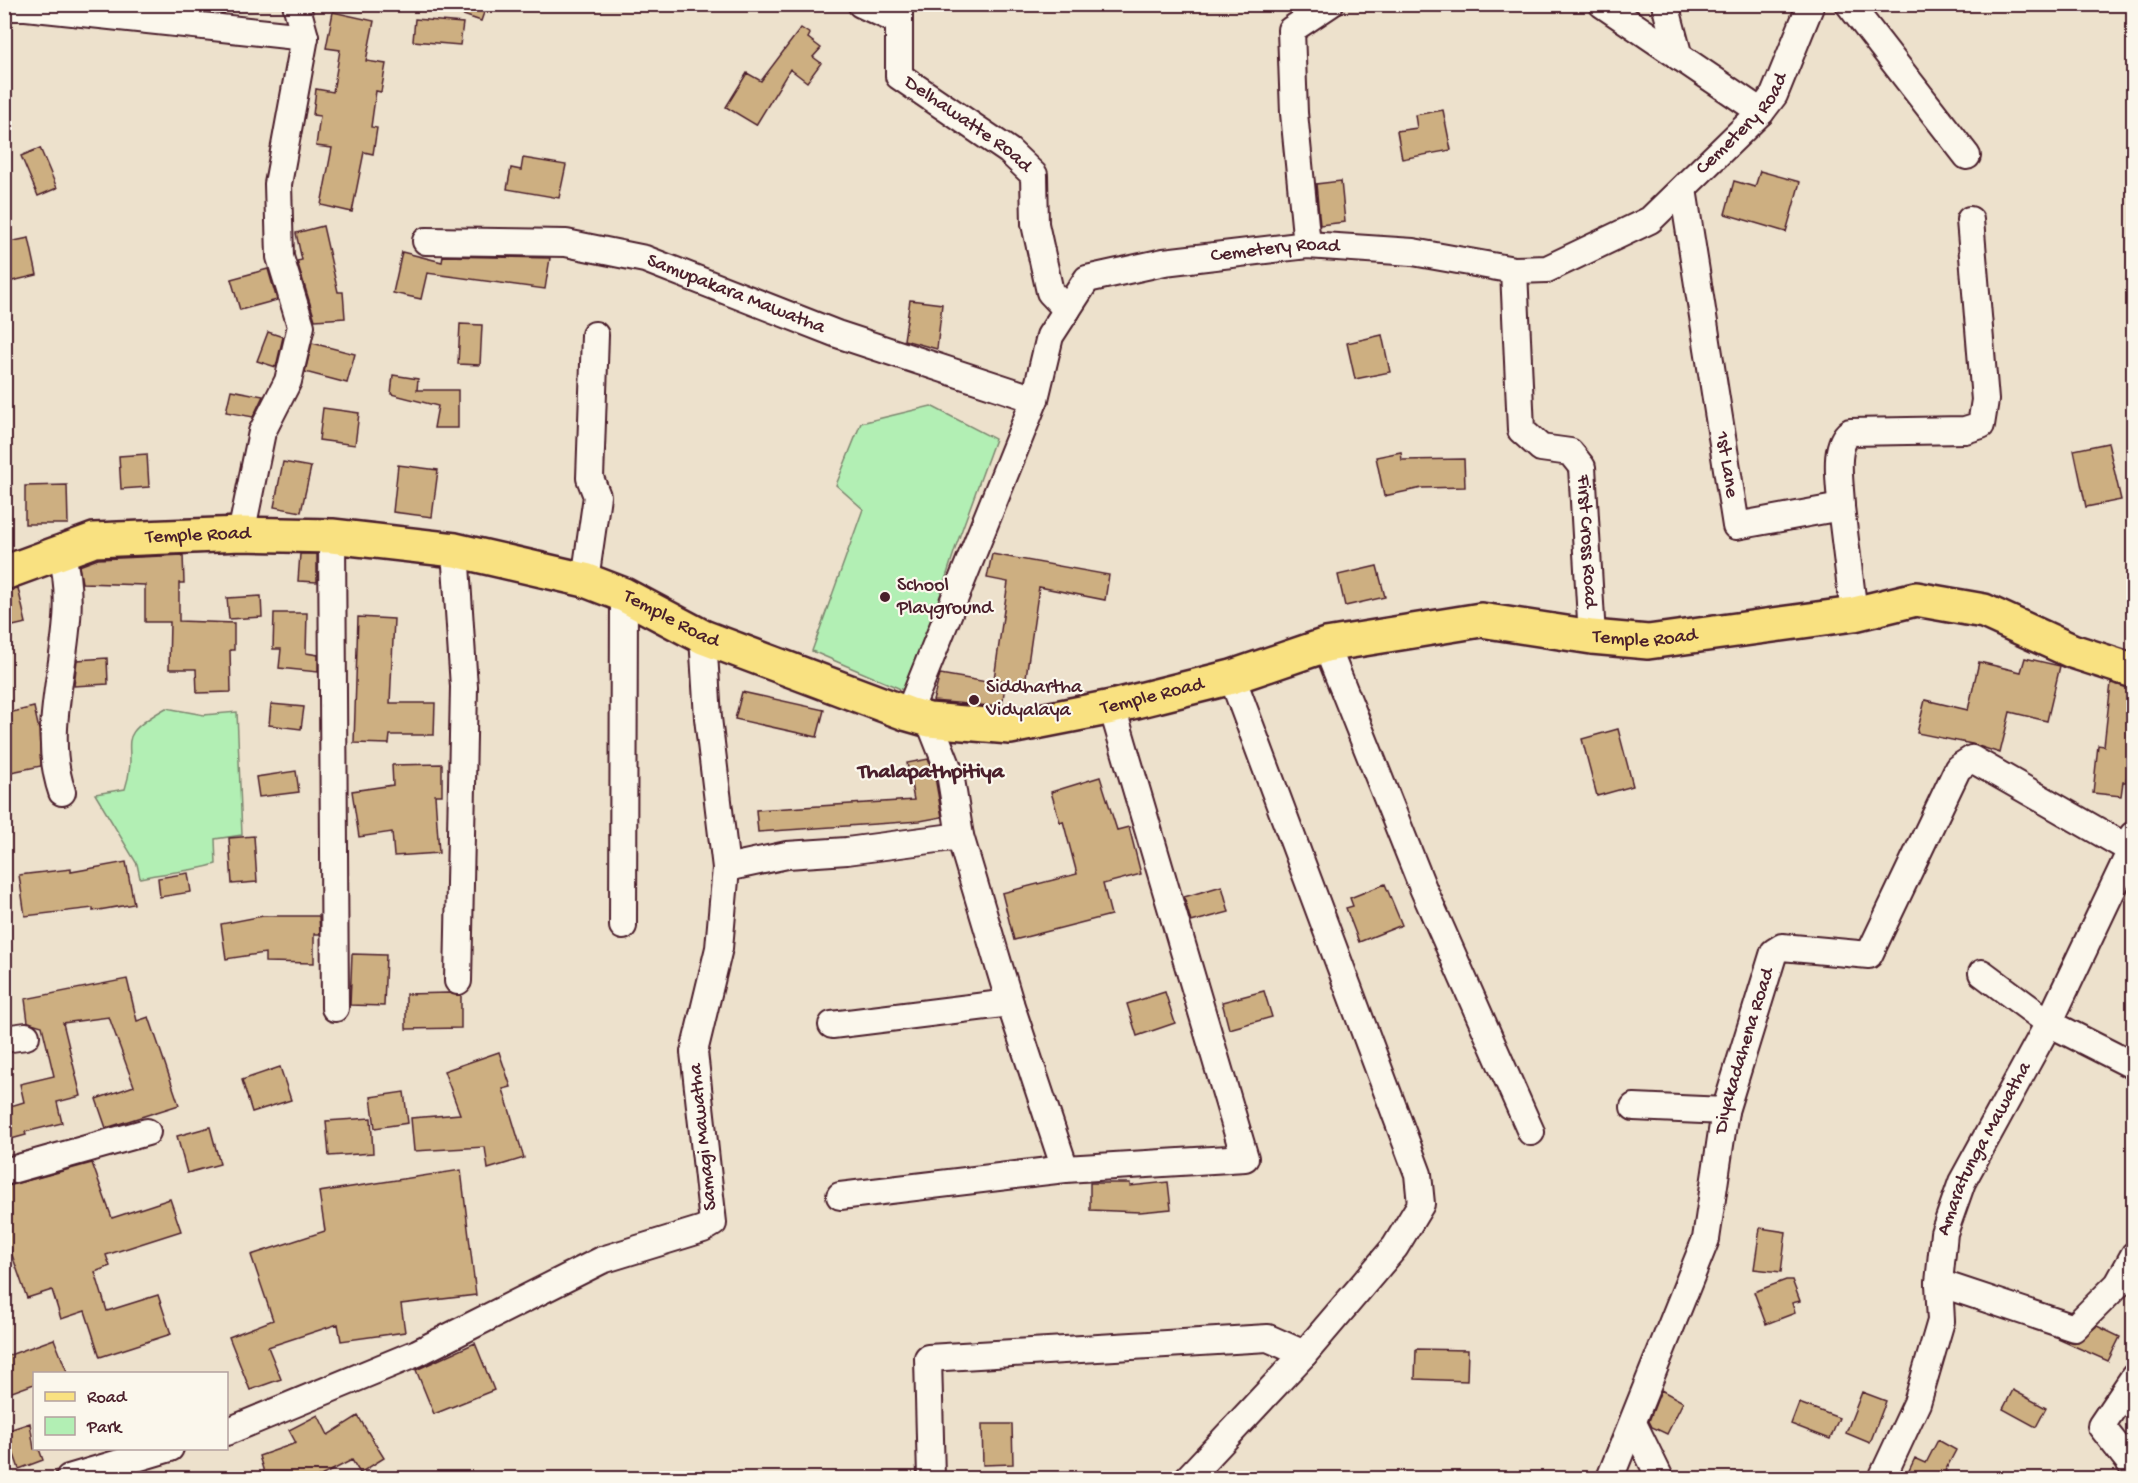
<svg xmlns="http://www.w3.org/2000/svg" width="2138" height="1483" viewBox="0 0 2138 1483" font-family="'Gochi Hand',sans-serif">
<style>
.green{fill:#b2efb4;stroke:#7e8770;stroke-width:1.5}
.building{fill:#cdaf81;stroke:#4a1f2b;stroke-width:1.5}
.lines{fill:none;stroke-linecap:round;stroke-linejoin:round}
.minor-casing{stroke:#4a1f2b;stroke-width:30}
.major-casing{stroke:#4a1f2b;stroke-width:38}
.minor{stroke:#fbf7ec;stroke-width:26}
.major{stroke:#f9e181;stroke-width:33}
.poi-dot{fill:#4a1f2b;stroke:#fbf7ec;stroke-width:2}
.labels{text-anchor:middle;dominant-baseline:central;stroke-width:4.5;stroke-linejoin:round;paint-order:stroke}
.street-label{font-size:20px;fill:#4a1f2b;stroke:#fbf7ec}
.poi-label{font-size:20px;fill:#4a1f2b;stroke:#fbf7ec;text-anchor:start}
.quarter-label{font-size:22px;font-weight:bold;fill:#4a1f2b;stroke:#fbf7ec}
</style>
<rect width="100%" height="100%" fill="#ede1cc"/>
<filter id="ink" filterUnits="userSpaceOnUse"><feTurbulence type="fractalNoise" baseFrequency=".0167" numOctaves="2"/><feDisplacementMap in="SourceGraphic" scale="12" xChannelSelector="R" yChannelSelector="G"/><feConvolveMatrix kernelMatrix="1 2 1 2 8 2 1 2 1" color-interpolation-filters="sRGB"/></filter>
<g filter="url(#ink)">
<path class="green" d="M931 406 995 439 956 546 923 649 903 690 812 651 863 509 836 485 861 423Z
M166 708 204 715 237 712 242 835 215 839 216 864C191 872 166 872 140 878L137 864 95 794 125 789C141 739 108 741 166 708Z"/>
<path class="building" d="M441 4H487L481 21 440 7Z
M333 12 374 21 366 61 386 64 381 92 376 91 371 127 377 128 373 154 364 152 352 212 321 205 332 148 316 146 320 116 313 115 316 89 333 92 340 50 326 48Z
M415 19 463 23 460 45 413 41Z
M801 28 810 34 808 38 821 48 813 57 821 63 807 82 790 69 756 125 726 107 747 73 761 81Z
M1443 110 1451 150 1402 159 1397 131 1417 128 1415 115Z
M40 148 57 188 38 196 21 156Z
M523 158 566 165 559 198 507 189 511 168 521 170Z
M1760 171 1800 182 1786 232 1725 214 1734 181 1755 187Z
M1341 181 1345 222 1320 225 1316 184Z
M323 226 338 292H343L345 318 315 320 297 261 302 260 296 233Z
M29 238 37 275 4 283V243Z
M402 252 442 262 443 256 550 258 545 289 427 273 421 299 393 293Z
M268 269 277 300 240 310 231 279Z
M910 300 942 304 937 349 904 340Z
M460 324 482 325 480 365 458 364Z
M268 332 283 337 276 367 257 361Z
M1382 335 1390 372 1355 379 1347 343Z
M312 343 355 354 347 383 305 372Z
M393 375 418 379 417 390H458V428H434L438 406 391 394Z
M231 390 263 396 253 417 226 412Z
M323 408 359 413 355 445 319 440Z
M2108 443 2121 500 2086 507 2074 450Z
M1401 452 1402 460 1464 459 1465 487 1422 488 1384 496 1376 457Z
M147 454 149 487 121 489 119 456Z
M283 462 311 467 301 512 274 507Z
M398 465 438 470 432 517 393 512Z
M67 485 68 524H25V486Z
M300 554H317V582L298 581Z
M992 554 1109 575 1105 600 1039 587 1025 684 994 679 1008 582 987 578Z
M183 555 184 583H179V621L234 623V650H230L231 692 197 693 196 669H169L170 622H145V585L82 583 79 566 98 559Z
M1377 566 1385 597 1345 606 1338 575Z
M18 588 26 623 4 628V591Z
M261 596 262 617 229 619 227 598Z
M274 613H307L306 653 318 655V672L279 668 281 649H273Z
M358 617 394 619 390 703H435L434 735H390L389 744 354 743Z
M107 658 108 684 74 686 77 660Z
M2025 658 2060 666 2047 721 2010 712 2000 753 1972 744 1917 733 1925 700 1968 710 1979 662 2021 672Z
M940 674 1005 685 1002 707 933 701Z
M2111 683 2133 689V731L2126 782H2123L2121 796 2093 793 2098 745 2104 746Z
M742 692 824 710 817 737 735 719Z
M271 704 304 707 301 729 269 725Z
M34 707 39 730 41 766 11 772 4 742V714Z
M1618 729 1633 786 1597 796 1582 739Z
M928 759 935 777 942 817 920 821 758 832 756 810 914 800 907 763Z
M442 764V795H435L439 853 394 856 392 832 359 837 352 791 393 785 392 765Z
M296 771 299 792 259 797 256 777Z
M1100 777 1117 830 1129 827 1141 874 1103 884 1111 915 1014 940 1002 893 1077 874 1063 821 1060 822 1051 792Z
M254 836 257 882 232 884 229 838Z
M126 862 134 904 93 911V908L25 916 19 875 71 869V872Z
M188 873 191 892 160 897 158 878Z
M1385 884 1402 925 1359 942 1346 908 1353 906 1350 898Z
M1222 886 1229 912 1191 922 1184 897Z
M263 916H319L320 934H314V963L265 962V953L226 959 221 924Z
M352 954 386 955 384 1006 350 1005Z
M127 979 137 1021 149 1017 179 1105 106 1128 96 1099 134 1086 109 1017 63 1023 81 1096 57 1102 62 1123 25 1132 26 1135 4 1141V1108L24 1102 20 1084 54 1076 42 1026 28 1022 25 999Z
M1264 991 1272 1017 1229 1029 1222 1002Z
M1165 992 1175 1023 1137 1036 1127 1004Z
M449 993 461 995V1028L406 1029V994Z
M499 1052 511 1087 503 1089 524 1158 488 1169 485 1147 414 1151 411 1118 460 1114 444 1071Z
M280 1067 291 1100 252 1112 242 1080Z
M404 1092 408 1123 375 1128 371 1097Z
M371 1118 373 1153 329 1156 326 1121Z
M210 1127 220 1164 187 1173 177 1136Z
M92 1163 112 1218 170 1199 181 1231 106 1255 110 1266 95 1272 107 1311 158 1295 171 1334 100 1357 85 1311 61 1319 52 1290 27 1298 4 1232V1187Z
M461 1170 476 1295 401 1304 405 1332 341 1341 338 1324 268 1347 281 1379 250 1390 229 1337 273 1320 251 1255 325 1231 319 1192Z
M1168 1182 1171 1209 1140 1212 1090 1210V1183H1130V1186Z
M1760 1228 1786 1232 1781 1272 1754 1269Z
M1786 1280H1792L1800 1301 1792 1303 1795 1313 1766 1324 1754 1292Z
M2097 1326 2120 1337 2108 1361 2058 1339 2078 1342Z
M54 1339 68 1374H34V1384L4 1395V1357Z
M475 1343 494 1390 434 1414 416 1370Z
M1416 1349 1468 1350 1467 1381 1415 1379Z
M1661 1390 1683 1402 1667 1434 1652 1427 1649 1421Z
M2013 1390 2046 1408 2036 1427 2003 1409Z
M1862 1392 1886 1401 1870 1443 1846 1433Z
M1799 1403 1839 1418 1830 1439 1791 1424Z
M318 1415 328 1435 358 1416 384 1458 360 1473 352 1460 315 1479H266L259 1456 296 1443 289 1430Z
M30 1423 34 1449H39L43 1460 19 1469 6 1431Z
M982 1424H1012L1013 1464 983 1465Z
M1938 1440 1956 1450 1945 1471 1960 1479H1905L1915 1458 1926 1463Z"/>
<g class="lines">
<defs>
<g id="minor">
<path d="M861 4 898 21"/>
<path id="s1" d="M899 4V76L1009 151 1034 175 1035 224 1050 292 1067 310"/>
<path d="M1602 4 1761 112"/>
<path d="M1665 4 1679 57"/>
<path d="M1849 4 1967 156"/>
<path d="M4 7H26L305 37"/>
<path id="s2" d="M1683 189 1736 526 1841 507 1854 614"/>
<path id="s3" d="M426 241 566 243 645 259 837 334 1035 399"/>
<path d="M1307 245 1294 113 1291 30 1330 4"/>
<path id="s4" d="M1514 270 1521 430 1541 448 1570 452 1582 467 1592 637"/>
<path d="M1841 507C1841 486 1832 446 1850 432L1965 430 1981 425 1985 400 1970 220"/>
<path d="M241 534 262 432 288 381 301 326 280 257 278 184 305 37 296 4"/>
<path d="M332 536 335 1008"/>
<path d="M455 550 464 687 458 981"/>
<path d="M61 552C85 631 35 714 62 792"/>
<path d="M585 580 597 496 590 478 595 335"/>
<path d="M703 637 708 718 726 868"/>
<path d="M1326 645 1423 888 1531 1132"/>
<path id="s5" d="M908 714 1035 399 1050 336 1087 279 1164 262 1307 245 1413 252 1514 270 1547 269 1650 220 1761 112 1774 95 1811 4"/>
<path d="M929 720 950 773 960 836 1010 1003 1065 1169"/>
<path d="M623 926 624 595"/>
<path d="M1982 973 2049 1023 2134 1066"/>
<path d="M832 1025 1010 1003"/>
<path d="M4 1039 26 1036"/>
<path d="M1634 1107 1725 1111"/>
<path d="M4 1172 147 1132"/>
<path d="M840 1196 1065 1169 1245 1158 1112 707"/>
<path d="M1939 1283 2074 1328 2118 1284 2134 1255"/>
<path d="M2134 1377 2101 1426 2134 1468"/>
<path d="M1633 1423 1660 1478"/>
<path d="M226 1432 417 1353 602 1260 703 1229 713 1223 694 1052 719 948 726 868 787 855 847 851 960 836"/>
<path d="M69 1478 170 1448"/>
<path d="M931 1478 928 1358 1268 1338 1304 1354"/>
<path d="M1188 1478 1304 1354 1395 1247 1421 1204 1418 1174 1232 677"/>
<path id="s6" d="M1610 1478 1706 1239 1725 1111 1774 952 1782 947 1869 955 1958 768 1972 759 2131 850"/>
<path id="s7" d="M1882 1478 1917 1403 1941 1321 1939 1283 1944 1233 1962 1182 2049 1023 2131 850 2133 835"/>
</g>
<g id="major">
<path id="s8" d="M4 573 94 540 241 534 332 536 455 550 585 580 624 595 703 637 908 714 929 720 1010 727 1112 707 1232 677 1326 645 1481 620 1592 637 1648 642 1854 614 1916 599 1984 611 2072 651 2134 671"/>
</g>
</defs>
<use href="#minor" class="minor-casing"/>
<use href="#major" class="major-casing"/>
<use href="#minor" class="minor"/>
<use href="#major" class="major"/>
</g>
</g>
<g class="poi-dot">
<circle cx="885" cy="597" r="6"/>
<circle cx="974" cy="700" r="6"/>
</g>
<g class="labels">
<g class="street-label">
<text stroke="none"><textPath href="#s5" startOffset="1185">Cemetery Road</textPath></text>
<text stroke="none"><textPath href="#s1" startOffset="156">Delhawatte Road</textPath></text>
<text stroke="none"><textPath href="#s5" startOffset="663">Cemetery Road</textPath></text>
<text stroke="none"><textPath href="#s3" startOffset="318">Samupakara Mawatha</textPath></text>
<text stroke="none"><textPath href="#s2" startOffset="279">1st Lane</textPath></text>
<text stroke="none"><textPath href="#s8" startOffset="200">Temple Road</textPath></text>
<text stroke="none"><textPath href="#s4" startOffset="310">First Cross Road</textPath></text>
<text stroke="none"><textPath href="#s8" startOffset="686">Temple Road</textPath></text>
<text stroke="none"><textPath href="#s8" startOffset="1694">Temple Road</textPath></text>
<text stroke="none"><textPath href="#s8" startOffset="1190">Temple Road</textPath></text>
<text stroke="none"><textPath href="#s6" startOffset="450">Diyakadahena Road</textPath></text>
<text transform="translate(704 1137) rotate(-96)">Samagi Mawatha</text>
<text stroke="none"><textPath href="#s7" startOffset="350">Amaratunga Mawatha</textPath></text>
</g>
<g class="poi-label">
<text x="897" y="586">School<tspan x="897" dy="23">Playground</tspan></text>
<text x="986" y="688">Siddhartha<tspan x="986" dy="23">Vidyalaya</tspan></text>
</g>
<g class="quarter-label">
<text x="931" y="773">Thalapathpitiya</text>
</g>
</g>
<rect width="2138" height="1483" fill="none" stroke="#fbf7ec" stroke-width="24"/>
<rect x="12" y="12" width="2114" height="1459" fill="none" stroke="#4a1f2b" stroke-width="2" filter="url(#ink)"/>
<rect x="33" y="1372" width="195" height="78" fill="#fbf7ec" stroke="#b4a19f" stroke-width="1.5"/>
<rect x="45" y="1392" width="30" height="9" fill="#f9e181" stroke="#b4a19f" stroke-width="1.5"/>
<text x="87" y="1402" font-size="18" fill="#4a1f2b">Road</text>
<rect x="45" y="1417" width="30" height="18" fill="#b2efb4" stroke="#b4a19f" stroke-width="1.5"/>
<text x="87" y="1432" font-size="18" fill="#4a1f2b">Park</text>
</svg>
